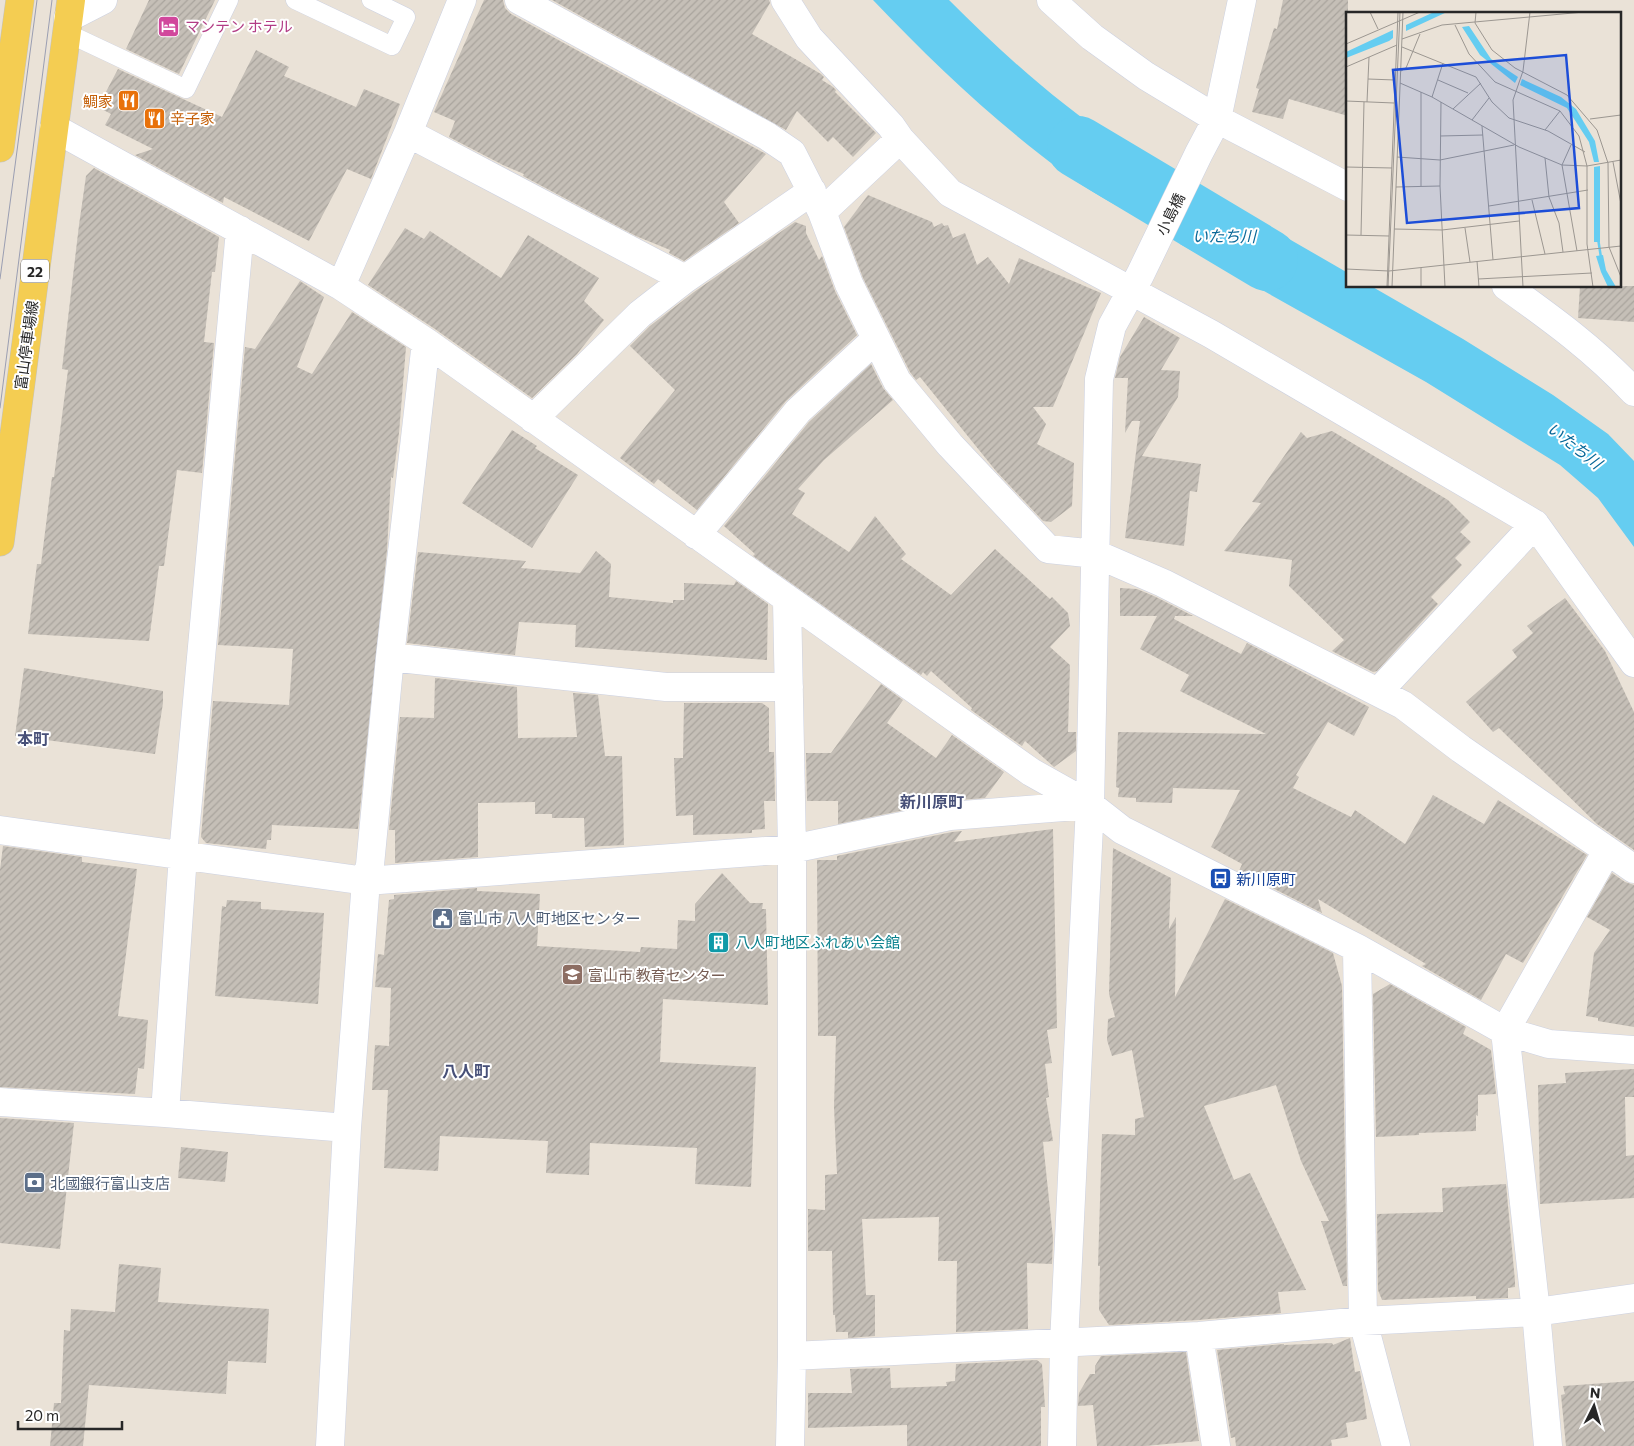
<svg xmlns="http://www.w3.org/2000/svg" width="1634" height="1446" viewBox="0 0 1634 1446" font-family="Commissioner,'Noto Sans JP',sans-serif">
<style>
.water{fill:#65cdf1}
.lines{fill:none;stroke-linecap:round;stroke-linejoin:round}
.river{stroke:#65cdf1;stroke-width:62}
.building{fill:url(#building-hatch)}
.lane-casing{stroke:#ccd1e1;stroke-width:19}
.street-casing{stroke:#ccd1e1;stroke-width:29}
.primary-casing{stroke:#c3c3c3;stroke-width:29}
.lane{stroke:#fff;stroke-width:18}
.street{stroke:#fff;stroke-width:28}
.primary{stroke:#f4cd52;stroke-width:28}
.tram{stroke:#9a9eb2;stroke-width:1}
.labels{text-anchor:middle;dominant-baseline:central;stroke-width:4;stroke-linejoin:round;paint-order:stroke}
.shield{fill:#fff;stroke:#686868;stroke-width:1}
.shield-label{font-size:14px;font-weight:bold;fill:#272727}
.hotel-label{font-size:15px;fill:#b23c85;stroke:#fff;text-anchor:start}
.food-label{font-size:15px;fill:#c56008;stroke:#fff;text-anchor:end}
.street-label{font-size:15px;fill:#272727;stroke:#fff}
.transit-label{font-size:15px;fill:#164399;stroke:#fff;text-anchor:start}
.service-label{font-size:15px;fill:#4e5e75;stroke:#fff;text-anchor:start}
.culture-label{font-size:15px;fill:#0d838f;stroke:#fff;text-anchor:start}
.education-label{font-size:15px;fill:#785e54;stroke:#fff;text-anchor:start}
.water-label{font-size:16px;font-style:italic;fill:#096898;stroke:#fff}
.neighbourhood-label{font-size:16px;font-weight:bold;fill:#475078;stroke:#fff}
.inset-river{fill:none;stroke:#65cdf1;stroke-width:2.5}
.inset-road{fill:none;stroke:#9c9791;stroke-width:1}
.view{fill:#1d4ed8;fill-opacity:0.15;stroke:#1d4ed8;stroke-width:2.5}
.inset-edge{fill:none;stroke:#272727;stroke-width:2.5}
</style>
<defs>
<pattern id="building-hatch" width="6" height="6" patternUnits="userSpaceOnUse" patternTransform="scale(1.25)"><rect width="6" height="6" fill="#c5bfb7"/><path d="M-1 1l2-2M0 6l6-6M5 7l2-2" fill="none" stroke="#a9a49d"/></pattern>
</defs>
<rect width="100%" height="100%" fill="#eae2d7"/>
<path class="water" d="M873 0H949C1001 52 1055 101 1116 142 1131 152 1147 160 1163 169L1138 218C1115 204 1089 191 1066 174 996 123 933 63 873 0Z
M1206 191 1348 273V286H1371L1463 339 1553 395 1608 434 1634 461V547L1598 498 1560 465 1426 382 1180 244Z"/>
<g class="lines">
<path class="river" d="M1078 147 1267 260"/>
</g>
<path class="building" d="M149 0H215L179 74 126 49Z
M484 0H503L505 8 511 14 766 154 724 202 739 223 684 261 669 253 670 250 636 236 523 176 524 174 503 165 449 137 455 121 434 112Z
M552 0H769L770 3 752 34 821 74 824 77 822 80 833 87 836 90 835 92 876 133 853 157 833 137 828 142 797 111 786 130Z
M1283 0H1348V116L1289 99 1283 119 1252 112 1259 89 1256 88 1274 28 1277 29Z
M256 50 289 67 284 76 356 107 364 89 400 104 371 179 347 169 309 241 224 197 223 203 135 155 153 149 105 125 111 114 98 107 118 69 222 117Z
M94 168 219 237 215 272H212L204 342 214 343 202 473 177 470 164 566H159L149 641 28 634 37 564H41L52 477H54L68 370 62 369 79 225 86 176Z
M868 195 932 222 934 227 942 223 944 226 948 225 953 238 965 233 977 265 988 257 1009 284 1019 258 1101 293 1053 407H1033L1046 424 1037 444 1074 463 1072 506 1051 522 1043 521 996 471 920 377 916 380 910 372 863 278 844 227Z
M795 222 806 226V233L819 260 822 256 835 291 857 335 786 401 697 510 658 479 654 484 620 458 675 390 630 346 650 326 694 292Z
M405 228 424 239 430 231 501 278 528 235 599 278 584 301 604 320 577 354 532 398 435 329 368 285Z
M300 281 324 297 297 367 312 374 352 312 406 347 399 433 393 478 391 477 387 550 358 829 272 825 271 840H267L266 849 206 843 201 837 213 701 289 705 293 649 218 645 245 347 255 349Z
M1580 286H1634V322L1578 318Z
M1144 317 1180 338 1161 370 1180 371 1178 397 1142 456 1201 464 1197 492 1190 491 1184 546 1125 538 1140 421H1132L1125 433 1128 378H1115L1120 357Z
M871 364 883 388 893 400 824 460 798 489 805 493 792 514 849 552 875 516 906 554 901 559 951 595 995 549 1050 599 1052 597 1068 613 1070 626 1050 647 1070 665 1068 732H1076V751L1054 767 1025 741 1022 746 971 710 972 708 931 671 927 676 923 672 921 675 753 556 755 554 724 526 809 422Z
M512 430 537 446 535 448 578 475 532 548 462 503Z
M1332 431 1448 500 1470 522 1460 532 1471 542 1455 558 1462 565 1431 597 1438 604 1377 671 1373 672 1332 651 1344 640 1289 586 1292 560 1224 551 1261 503 1252 502 1301 432 1307 438Z
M596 551 611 564 609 597 673 603V600H684V583L734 585 736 581 768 604 767 660 575 647 576 625 519 622 515 655 407 643 418 552 526 561 521 568 580 573Z
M1120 588 1137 589 1156 597 1193 616H1175L1174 619 1241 654 1247 643 1369 707 1354 736 1328 722 1296 775 1299 777 1293 788 1351 817 1355 810 1405 844 1433 795 1484 824 1498 800 1587 855 1523 963 1506 954 1481 1000 1422 966 1426 964 1318 899 1322 913 1239 871 1242 864 1211 847 1240 790 1173 788 1172 803 1136 802V798L1118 797 1119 788 1116 787 1118 732 1266 734 1180 691 1189 675 1140 649 1157 616H1120Z
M1565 598 1605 651 1634 712V850L1597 824 1499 728 1493 732 1466 702 1517 657 1512 650 1533 633 1527 626Z
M24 668 163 691V703L155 754 15 736Z
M435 678 517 687 518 738 577 737 573 693 598 695 605 756H622L624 845 585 847 584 818H552V814H535V802L478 803V857L395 863V830H389L400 717 434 718Z
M881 684 903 700 887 723 936 758 952 735 1004 772 985 798 947 801 838 824V801H807L806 753H831Z
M684 703H762L769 708V752H774L775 801H764L765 829 752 830V833L693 835V815L676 816 674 758H683Z
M1053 829 1057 1028 1047 1030 1052 1063 1045 1064 1049 1097 1046 1098 1053 1141 1043 1142 1053 1238 1052 1264 1027 1263 1028 1329 956 1332 957 1261H938L939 1217 862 1219 866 1295H875V1336L848 1338V1332H836L835 1315H833L832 1251H808V1209L825 1210V1175L837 1174 834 1107 836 1036H818L817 860H837V856L952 832 962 831 954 842Z
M3 846 82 857V862L137 869 118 1016 148 1020 144 1069 138 1068 135 1094 0 1087V870Z
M1113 848 1171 878 1169 929 1176 917 1175 997 1225 899 1333 953 1342 986 1347 1286H1343L1321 1221H1329L1301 1161 1276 1085 1204 1106 1234 1180 1250 1173 1306 1290 1278 1292 1281 1313 1198 1320 1109 1325 1099 1310 1100 1266H1098L1102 1134 1135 1135V1119L1144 1117 1132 1050 1112 1056 1107 1040 1108 1019 1115 1017 1109 994Z
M722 873 750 903H763L762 909H766L768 1005 663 999 660 1062 756 1067 751 1187 695 1184 697 1148 590 1143 589 1175 546 1173 548 1141 440 1136 438 1171 384 1168 388 1090H372L375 1045 389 1046 391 988 375 987 378 954 384 955 389 900 394 899V895L477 888V891L540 894 537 946 640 952 641 947 677 949 678 920 695 921V904Z
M1612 873 1625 882 1634 885V1027L1598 1021V1018L1586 1016 1594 953 1610 930 1587 917Z
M227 900 261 902V909L324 913 318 1004 215 996 222 906 226 907Z
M1390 984 1466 1027 1463 1034 1491 1050 1496 1094 1478 1095V1116L1476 1115V1131L1419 1133V1135L1376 1137 1373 994Z
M1634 1069V1097H1625L1626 1156 1634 1155V1198L1540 1204 1538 1085 1566 1083 1565 1073Z
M0 1118 74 1123 60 1249 0 1243Z
M181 1147 228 1152 225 1182 178 1178Z
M1506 1184 1515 1281V1287L1508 1288V1298L1476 1299V1296L1382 1300 1378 1290 1377 1214 1443 1212 1442 1188Z
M119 1264 161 1268 158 1302 269 1309 266 1363 228 1361 226 1394 89 1385 83 1446H50L54 1403H61L64 1330 70 1331 71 1309 115 1312Z
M1350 1338 1355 1372 1360 1371 1367 1419 1346 1423 1348 1437 1331 1440 1332 1446H1236L1235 1437 1231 1438 1217 1350 1284 1344V1345L1332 1343 1333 1345Z
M1186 1352 1199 1441 1145 1446H1097L1093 1405 1078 1406 1079 1393 1090 1374H1095V1366L1101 1356Z
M1037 1360 1042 1364 1045 1407H1041V1446H907V1425L808 1428V1393H852L850 1369 890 1368 891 1388 947 1386 946 1382 955 1381 956 1364Z
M1634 1381V1446H1566L1561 1395 1565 1394 1563 1386Z"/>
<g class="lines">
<defs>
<path id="lane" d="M295 0 392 46 406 17 371 0
M67 33 186 89 229 0"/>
<path id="street" d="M519 0 767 136 792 153 822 212 849 284 897 381 950 445 1048 549 1096 554 1163 583 1403 705 1461 749 1634 869
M785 0 809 38 891 126 900 139 950 193 1211 334 1535 524 1634 663
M1051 0 1092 37 1146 76 1217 119 1348 187
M68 18 103 0
M54 128 341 286 426 342 1031 772 1090 805 1122 830 1357 948 1505 1031 1549 1044 1634 1050
M408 133 685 279
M822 212 900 139
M341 286 408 133 462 0
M1506 286C1552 319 1595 350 1634 392
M533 419 640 314 685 279 812 191
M696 535 798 411 876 339
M787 600 792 849V1356L790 1446
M390 657 666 687H789
M1378 692 1535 524
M0 830 366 881 792 849 950 816 1090 805
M1357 948 1363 1321 1396 1446
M0 1102 165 1113 347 1128
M165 1113 183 855 240 230
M1199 1336 1216 1446
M792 1356 1199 1336 1363 1321 1536 1312 1634 1298
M330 1446 347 1128 366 881 370 865 390 657 426 342
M1062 1446 1064 1343 1090 805 1099 379 1112 326 1140 275 1199 153 1217 119 1242 0
M1548 1446 1536 1312 1505 1031 1607 851"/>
<path id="primary" d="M0 148 20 0
M0 542 71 0"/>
</defs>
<use href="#lane" class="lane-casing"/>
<use href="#street" class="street-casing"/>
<use href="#primary" class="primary-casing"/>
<use href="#lane" class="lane"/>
<use href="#street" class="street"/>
<use href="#primary" class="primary"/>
<path class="tram" d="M0 279 37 0
M0 408 52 0"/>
</g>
<defs>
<symbol id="hotel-square" viewBox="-11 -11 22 22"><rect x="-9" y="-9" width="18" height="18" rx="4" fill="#d1479c" stroke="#fff"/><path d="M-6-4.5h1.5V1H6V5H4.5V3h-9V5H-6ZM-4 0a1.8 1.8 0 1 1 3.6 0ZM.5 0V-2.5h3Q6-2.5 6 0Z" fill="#fff"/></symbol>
<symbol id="restaurant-square" viewBox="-11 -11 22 22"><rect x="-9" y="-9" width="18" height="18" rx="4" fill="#e8710a" stroke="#fff"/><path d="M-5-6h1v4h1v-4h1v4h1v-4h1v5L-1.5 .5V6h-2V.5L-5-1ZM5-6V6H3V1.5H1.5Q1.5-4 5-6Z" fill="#fff"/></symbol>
<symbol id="bus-square" viewBox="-11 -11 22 22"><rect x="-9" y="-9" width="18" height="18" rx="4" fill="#1a4fb4" stroke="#fff"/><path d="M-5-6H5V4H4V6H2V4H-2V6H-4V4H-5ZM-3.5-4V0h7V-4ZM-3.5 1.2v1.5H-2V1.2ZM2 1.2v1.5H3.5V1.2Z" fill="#fff"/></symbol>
<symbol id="civic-square" viewBox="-11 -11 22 22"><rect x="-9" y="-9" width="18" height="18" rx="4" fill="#5c6f8a" stroke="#fff"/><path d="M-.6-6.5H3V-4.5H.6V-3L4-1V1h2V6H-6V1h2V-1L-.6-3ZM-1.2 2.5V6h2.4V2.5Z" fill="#fff"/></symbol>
<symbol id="building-square" viewBox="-11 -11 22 22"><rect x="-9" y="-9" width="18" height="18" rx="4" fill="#0f9aa8" stroke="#fff"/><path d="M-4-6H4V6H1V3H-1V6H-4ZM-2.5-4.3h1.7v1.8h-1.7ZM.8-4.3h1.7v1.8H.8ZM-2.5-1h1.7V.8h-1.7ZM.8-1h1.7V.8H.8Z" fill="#fff"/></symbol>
<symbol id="school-square" viewBox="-11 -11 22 22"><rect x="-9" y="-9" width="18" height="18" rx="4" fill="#8d6e63" stroke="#fff"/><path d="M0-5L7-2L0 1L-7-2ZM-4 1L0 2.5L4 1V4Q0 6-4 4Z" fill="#fff"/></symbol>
<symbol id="bank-square" viewBox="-11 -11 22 22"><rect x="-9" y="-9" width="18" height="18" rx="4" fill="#5c6f8a" stroke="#fff"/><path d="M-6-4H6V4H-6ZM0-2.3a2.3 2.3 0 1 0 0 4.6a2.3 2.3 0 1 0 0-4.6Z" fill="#fff"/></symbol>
</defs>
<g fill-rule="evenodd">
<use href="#hotel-square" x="156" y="14" width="25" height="25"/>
<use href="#restaurant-square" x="116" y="88" width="25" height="25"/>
<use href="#restaurant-square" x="142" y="106" width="25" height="25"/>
<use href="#bus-square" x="1208" y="866" width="25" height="25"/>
<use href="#civic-square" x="430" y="906" width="25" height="25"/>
<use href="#building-square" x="706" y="930" width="25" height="25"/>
<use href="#school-square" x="560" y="962" width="25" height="25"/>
<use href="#bank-square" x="22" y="1170" width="25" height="25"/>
</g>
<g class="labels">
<rect class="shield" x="21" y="259.5" width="28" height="23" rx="4"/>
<g class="shield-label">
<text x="35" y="271">22</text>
</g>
<g class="hotel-label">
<text x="185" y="26">マンテン ホテル</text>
</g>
<g class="food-label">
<text x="113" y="101">鯛家</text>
<text x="170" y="118" text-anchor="start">辛子家</text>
</g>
<g class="street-label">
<text transform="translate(1170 214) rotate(-64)">小島橋</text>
<text transform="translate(26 345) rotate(-82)">富山停車場線</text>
</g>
<g class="transit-label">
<text x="1236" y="879">新川原町</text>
</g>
<g class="service-label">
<text x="458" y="918">富山市 八人町地区センター</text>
<text x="50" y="1183">北國銀行富山支店</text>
</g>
<g class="culture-label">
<text x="735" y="942">八人町地区ふれあい会館</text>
</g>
<g class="education-label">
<text x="588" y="975">富山市 教育センター</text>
</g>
<g class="water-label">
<text x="1224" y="235">いたち川</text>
<text transform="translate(1575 445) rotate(38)">いたち川</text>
</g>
<g class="neighbourhood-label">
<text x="33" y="738">本町</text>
<text x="932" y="801">新川原町</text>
<text x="466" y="1070">八人町</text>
</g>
</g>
<g transform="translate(1346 12)">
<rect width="275" height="275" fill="#eae2d7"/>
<path d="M88 0H101L60 19V13ZM123 14 145 47 172 65 169 71 134 43 116 15ZM47 18V26L43 29 0 46V40ZM176 67 215 85 230 97 249 129 253 150H248L243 130 221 96 174 73ZM254 154V230H248V155ZM257 243 260 258 270 275H262L255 260 250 244Z" fill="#65cdf1"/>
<path class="inset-river" d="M251 220 256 252"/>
<path class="inset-road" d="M24 0 32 17M130 0 129 11 146 38 169 56 221 83 251 118 262 151 263 235 275 265M109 13 123 42 149 70 214 99 233 124 241 154V232L247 275M56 27 96 13 238 0M0 32 74 0M56 35 130 65 146 90 163 106 202 119 239 140M0 55 51 33M55 59 60 56 74 22M22 67 49 68M92 68 122 81M54 71 86 85 173 135 216 153 241 154 275 148M75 80V174M86 85 97 51M0 89 48 91M21 90 23 45M95 90 94 174 99 275M107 97 135 71M244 107 275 103M126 108 143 86M136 114 147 248M199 118 214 99M94 124 137 123M225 133 216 153 231 239M51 145 94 148 168 133M199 146 203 185 213 211 217 240M267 150 275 192M0 155 46 156M50 175 94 174M186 188 199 242M143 194 242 178M119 216 124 250M48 217 96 218 173 209M0 223 43 224M15 223 18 90M131 249 133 275M0 257 43 259 275 234M132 267 246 261M41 275 52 0M42 275 54 0M46 275 57 0M75 275V256M177 275 167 88 177 59 184 0"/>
<path class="view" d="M220 43 233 196 61 211 47 58Z"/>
<rect width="275" height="275" class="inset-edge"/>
</g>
<g transform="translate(1594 1406) rotate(5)" stroke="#ffffff" stroke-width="4" paint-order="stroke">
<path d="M0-4L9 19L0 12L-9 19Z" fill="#272727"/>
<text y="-8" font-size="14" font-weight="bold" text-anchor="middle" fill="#272727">N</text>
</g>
<path d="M18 1421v8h104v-8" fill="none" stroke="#272727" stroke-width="2.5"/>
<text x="25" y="1421" font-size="15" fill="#272727" stroke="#ffffff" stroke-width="4" paint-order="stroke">20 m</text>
</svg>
